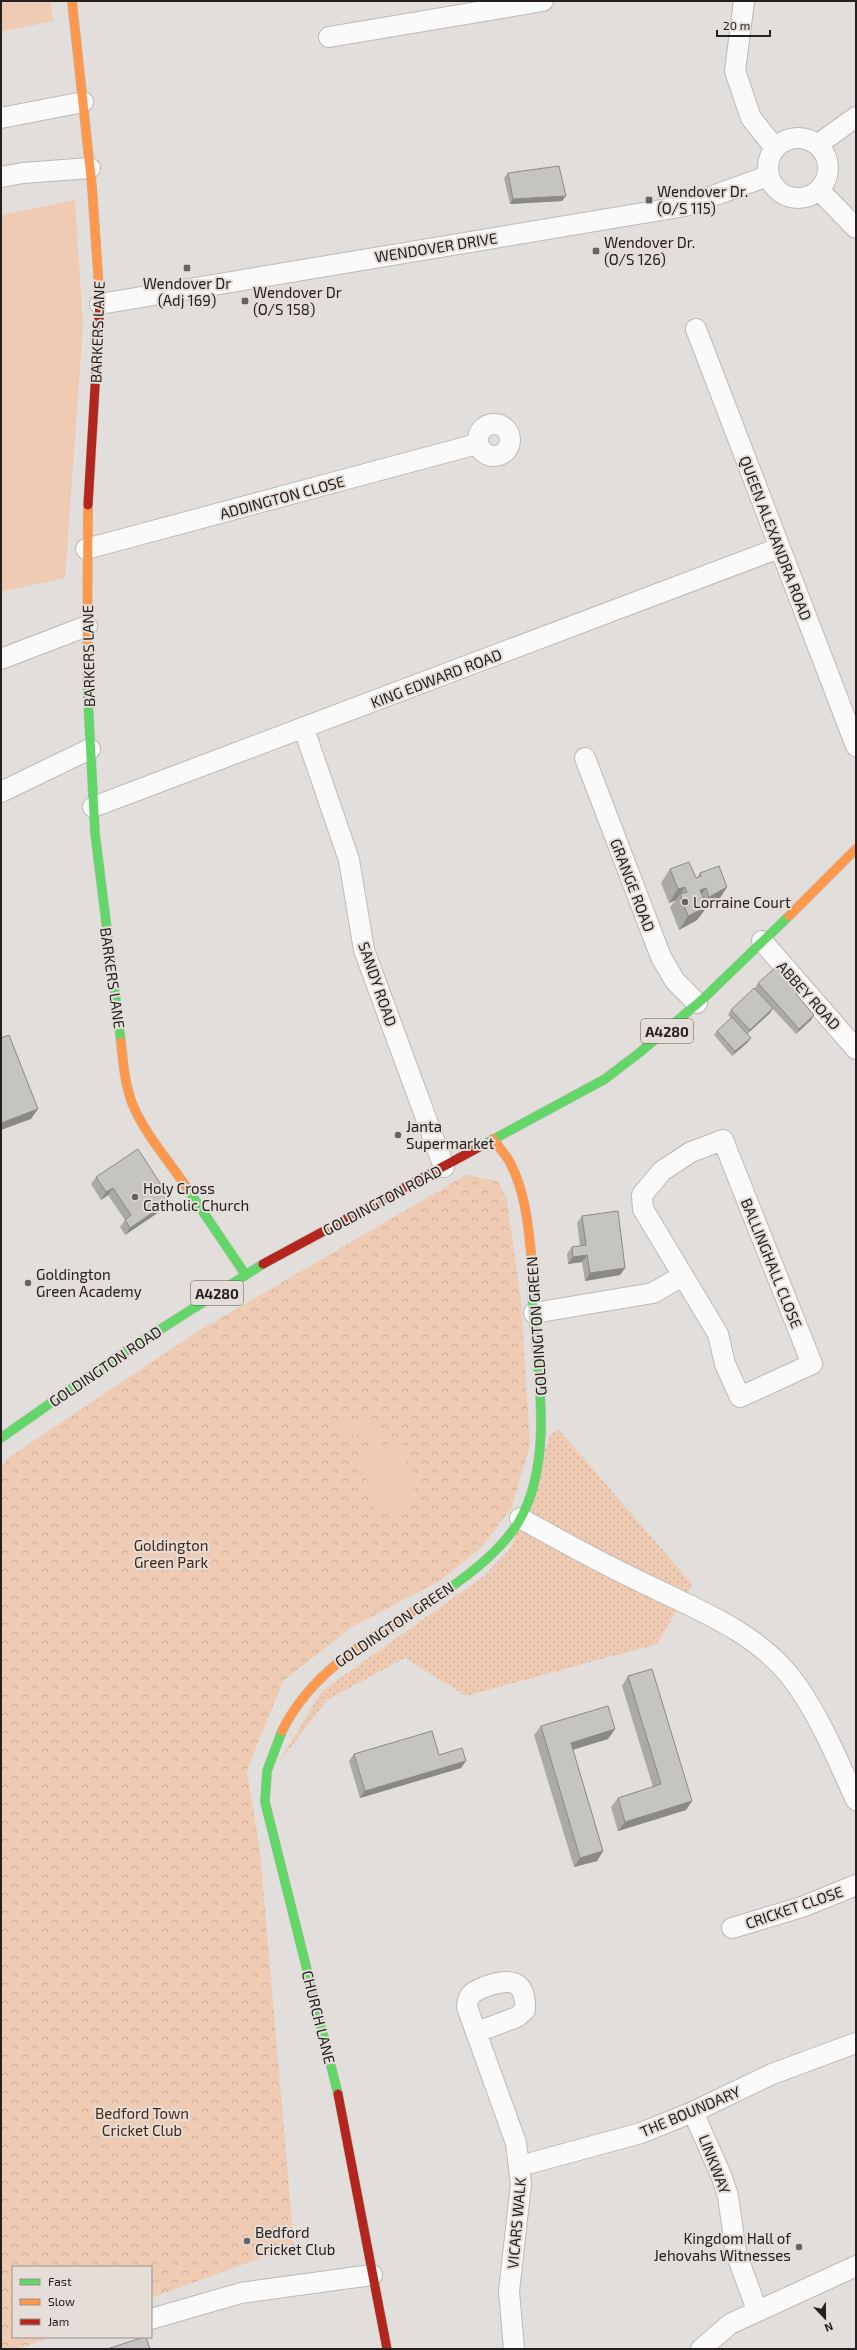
<svg xmlns="http://www.w3.org/2000/svg" width="857" height="2350" viewBox="0 0 857 2350" font-family="'Exo 2',sans-serif">
<style>
.grass{fill:url(#grass-dots)}
.park{fill:url(#park-crowns)}
.garden{fill:#f0cbb3}
.lines{fill:none;stroke-linecap:round;stroke-linejoin:round}
.street-casing{stroke:#bcb9b7;stroke-width:22}
.fast-casing{stroke:#bcb9b7;stroke-width:10}
.slow-casing{stroke:#bcb9b7;stroke-width:10}
.jam-casing{stroke:#bcb9b7;stroke-width:10}
.street{stroke:#fafafa;stroke-width:20}
.fast{stroke:#63d668;stroke-width:9}
.slow{stroke:#ff974d;stroke-width:9}
.jam{stroke:#b3261e;stroke-width:9}
.wall{fill:#aaa9a6}
.shaded-wall{fill:#8b8987}
.building{fill:#c6c4c1;stroke:#8b8987}
.poi-dot{fill:#666261;stroke:#e4ddd8;stroke-width:1.5}
.labels{text-anchor:middle;dominant-baseline:central;stroke-width:4;stroke-linejoin:round;paint-order:stroke}
.shield{fill:#e4ddd8;stroke:#5d5956;stroke-width:1}
.shield-label{font-size:14px;font-weight:bold;fill:#23201f}
.poi-label{font-size:15px;fill:#23201f;stroke:#e4ddd8;text-anchor:start}
.street-label{font-size:15px;fill:#23201f;stroke:#e4ddd8}
.park-label{font-size:15px;fill:#49270e;stroke:#e4ddd8}
</style>
<defs>
<pattern id="grass-dots" width="8" height="8" patternUnits="userSpaceOnUse"><rect width="8" height="8" fill="#f0cbb3"/><path d="M2 2h.1M6 6h.1" fill="none" stroke="#ceae9a" stroke-width="1.8" stroke-linecap="round"/></pattern>
<pattern id="park-crowns" width="20" height="18" patternUnits="userSpaceOnUse"><rect width="20" height="18" fill="#f0cbb3"/><path d="M2 6a3 3 0 1 1 6 0M12 15a3 3 0 1 1 6 0" fill="none" stroke="#ceae9a"/></pattern>
</defs>
<rect width="100%" height="100%" fill="#e1dedb"/>
<path class="grass" d="M559 1430 692 1584 657 1644 466 1696 405 1658 327 1700 277 1765 322 1691 484 1576 511 1548 550 1435Z"/>
<path class="park" d="M466 1175 498 1181 507 1200 521 1301 530 1445 512 1507 481 1548 441 1580 352 1627 283 1681 247 1770 260 1852 294 2246 151 2298V2267H13V2337H50L19 2349H1V1466L11 1456 197 1332Z"/>
<path class="garden" d="M1 1H51L53 21 1 32Z
M75 200 83 326 65 578 1 592V215Z
M338 1421 379 1427 377 1439 336 1432Z
M401 1440 418 1504 377 1516 359 1451Z"/>
<g class="lines">
<defs>
<path id="street" d="M744 1 735 71 751 118 775 148
M329 37 543 1
M1 118 83 102
M768 168a30 30 0 1 1 60 0a30 30 0 1 1-60 0Z
M817 145 856 117
M1 177 23 173 90 168
M819 190 856 228
M100 304 685 206 768 176
M696 329 856 746
M478 440a16 16 0 1 1 32 0a16 16 0 1 1-32 0Z
M86 549 477 444
M1 659 87 626
M304 729 349 860 364 950 444 1167
M585 758 661 957 675 981 697 1003
M1 792 90 749
M93 807 779 548
M762 941 856 1049
M723 1140 812 1364 740 1397 725 1364 718 1334 643 1209 642 1195 662 1171 691 1152Z
M534 1313 653 1293 682 1276
M520 1518C558 1539 595 1560 633 1578 690 1607 758 1630 796 1684 821 1719 838 1761 856 1800
M732 1928 802 1907 856 1885
M477 2032 517 2017 525 2010C526 1980 511 1978 487 1986 480 1989 472 1991 469 1998 467 2000 468 2004 467 2007L516 2143 521 2184 509 2291 514 2349
M693 2112 721 2175 728 2196 736 2253 757 2310
M520 2166 641 2133 693 2112 772 2074 856 2043
M151 2319 241 2293 372 2275
M701 2349 730 2324 856 2266"/>
<path id="fast" d="M87 681 95 833 121 1042
M483 1145 605 1079 639 1053 704 998 789 916
M187 1188 245 1274
M1 1438 109 1362 263 1264
M445 1591C472 1573 500 1551 518 1523 552 1467 540 1385 534 1323 532 1300 532 1276 531 1253
M282 1731 267 1771 265 1802 338 2094"/>
<path id="slow" d="M72 1 92 187 100 302
M87 681 88 505
M789 916 856 849
M121 1042C123 1063 125 1084 132 1103 144 1133 169 1161 187 1188
M493 1139C498 1146 503 1152 508 1159 524 1187 528 1221 531 1253
M282 1731C315 1664 385 1630 445 1591"/>
<path id="jam" d="M88 505 100 302
M263 1264 483 1145
M338 2094 387 2349"/>
</defs>
<use href="#street" class="street-casing"/>
<use href="#fast" class="fast-casing"/>
<use href="#slow" class="slow-casing"/>
<use href="#jam" class="jam-casing"/>
<use href="#street" class="street"/>
<use href="#fast" class="fast"/>
<use href="#slow" class="slow"/>
<use href="#jam" class="jam"/>
</g>
<path class="wall" d="M508 173 562 201 510 204 504 178Z
M670 869 696 878H697L700 873 727 887 718 901 707 907 697 920 679 930 670 907 676 900 669 903 661 883Z
M758 983 796 995 814 1015 811 1020 796 1034 773 1009 770 1013 747 1034 751 1038 747 1043 732 1056 714 1035 717 1031 731 1018 728 1015 731 1010 755 988Z
M96 1177 164 1204V1205L159 1212 125 1235 120 1227 125 1220 108 1195 101 1200 91 1184Z
M582 1216 625 1268 620 1275 585 1281 582 1262 568 1264 567 1254 572 1247 580 1246 577 1223Z
M628 1676 692 1801 686 1810 618 1831 611 1807 618 1798 653 1787 622 1686Z
M541 1726 615 1729 608 1739 573 1750 603 1851 597 1861 574 1867 534 1735Z
M354 1754 439 1755 461 1768 360 1798 349 1761Z"/>
<path class="shaded-wall" d="M566 196 562 201 510 204 513 199Z
M685 887 676 900 669 903 678 889Z
M727 887 718 901 700 910 709 897Z
M706 888 697 901 700 890Z
M707 907 697 920 679 930 688 916Z
M773 1008 770 1013 746 1035 750 1030Z
M814 1015 811 1020 796 1034 799 1029Z
M751 1038 747 1043 732 1056 735 1051Z
M38 1109 31 1119 1 1130V1123Z
M113 1188 108 1195 101 1200 106 1192Z
M169 1197 164 1204 157 1209 162 1202Z
M164 1205 159 1212 125 1235 130 1228Z
M587 1255 582 1262 568 1264 573 1257Z
M625 1268 620 1275 585 1281 590 1273Z
M615 1729 608 1739 564 1752 571 1743Z
M466 1761 461 1768 360 1798 365 1791Z
M692 1801 686 1810 618 1831 625 1822Z
M603 1851 597 1861 574 1867 580 1858Z"/>
<path class="building" d="M559 166 566 196 513 199 508 173Z
M689 862 696 878 701 876 700 873 719 866 727 887 709 897 706 888 700 890 707 907 688 916 680 894 687 892 685 887 678 889 670 869Z
M776 967 798 992 796 994 814 1015 799 1029 758 983Z
M754 988 773 1008 750 1030 731 1010Z
M732 1017 751 1038 735 1051 717 1031Z
M9 1035 38 1109 1 1123V1038Z
M138 1149 169 1197 162 1202 164 1205 130 1228 125 1220 131 1215 113 1188 106 1192 96 1177Z
M618 1211 625 1268 590 1273 587 1255 573 1257 572 1247 586 1245 582 1216Z
M652 1669 692 1801 625 1822 618 1798 661 1784 628 1676Z
M608 1706 615 1729 571 1743 603 1851 580 1858 541 1726Z
M432 1731 439 1755 462 1748 466 1761 365 1791 354 1754Z
M144 2337H146L150 2349H107Z"/>
<g class="poi-dot">
<rect x="645" y="196" width="8" height="8" rx="2"/>
<rect x="592" y="247" width="8" height="8" rx="2"/>
<rect x="183" y="264" width="8" height="8" rx="2"/>
<rect x="241" y="297" width="8" height="8" rx="2"/>
<circle cx="685" cy="902" r="4"/>
<circle cx="398" cy="1135" r="4"/>
<circle cx="135" cy="1197" r="4"/>
<circle cx="28" cy="1283" r="4"/>
<circle cx="247" cy="2241" r="4"/>
<circle cx="799" cy="2247" r="4"/>
</g>
<g class="labels">
<g class="shield">
<rect x="641" y="1019" width="52" height="24" rx="3"/>
<rect x="191" y="1281" width="52" height="24" rx="3"/>
</g>
<g class="shield-label">
<text x="667" y="1031">A4280</text>
<text x="217" y="1293">A4280</text>
</g>
<g class="poi-label">
<text x="657" y="191">Wendover Dr.<tspan x="657" dy="17">(O/S 115)</tspan></text>
<text x="604" y="242">Wendover Dr.<tspan x="604" dy="17">(O/S 126)</tspan></text>
<text x="187" y="283" text-anchor="middle">Wendover Dr<tspan x="187" dy="17">(Adj 169)</tspan></text>
<text x="253" y="292">Wendover Dr<tspan x="253" dy="17">(O/S 158)</tspan></text>
<text x="693" y="902">Lorraine Court</text>
<text x="406" y="1126">Janta<tspan x="406" dy="17">Supermarket</tspan></text>
<text x="143" y="1188">Holy Cross<tspan x="143" dy="17">Catholic Church</tspan></text>
<text x="36" y="1274">Goldington<tspan x="36" dy="17">Green Academy</tspan></text>
<text x="255" y="2232">Bedford<tspan x="255" dy="17">Cricket Club</tspan></text>
<text x="791" y="2238" text-anchor="end">Kingdom Hall of<tspan x="791" dy="17">Jehovahs Witnesses</tspan></text>
</g>
<g class="street-label">
<text transform="translate(436 247) rotate(-9)">WENDOVER DRIVE</text>
<text transform="translate(97 332) rotate(-88)">BARKERS LANE</text>
<text transform="translate(282 497) rotate(-15)">ADDINGTON CLOSE</text>
<text transform="translate(776 538) rotate(69)">QUEEN ALEXANDRA ROAD</text>
<text transform="translate(88 656) rotate(-91)">BARKERS LANE</text>
<text transform="translate(436 678) rotate(-21)">KING EDWARD ROAD</text>
<text transform="translate(633 885) rotate(69)">GRANGE ROAD</text>
<text transform="translate(113 978) rotate(82)">BARKERS LANE</text>
<text transform="translate(378 984) rotate(71)">SANDY ROAD</text>
<text transform="translate(809 995) rotate(48)">ABBEY ROAD</text>
<text transform="translate(382 1200) rotate(-28)">GOLDINGTON ROAD</text>
<text transform="translate(772 1263) rotate(68)">BALLINGHALL CLOSE</text>
<text transform="translate(536 1326) rotate(-94)">GOLDINGTON GREEN</text>
<text transform="translate(105 1366) rotate(-34)">GOLDINGTON ROAD</text>
<text transform="translate(394 1624) rotate(-34)">GOLDINGTON GREEN</text>
<text transform="translate(794 1907) rotate(-19)">CRICKET CLOSE</text>
<text transform="translate(319 2017) rotate(76)">CHURCH LANE</text>
<text transform="translate(690 2111) rotate(-23)">THE BOUNDARY</text>
<text transform="translate(715 2164) rotate(69)">LINKWAY</text>
<text transform="translate(516 2223) rotate(-85)">VICARS WALK</text>
</g>
<g class="park-label">
<text x="171" y="1545">Goldington<tspan x="171" dy="17">Green Park</tspan></text>
<text x="142" y="2113">Bedford Town<tspan x="142" dy="17">Cricket Club</tspan></text>
</g>
</g>
<rect width="857" height="2350" fill="none" stroke="#23201f" stroke-width="4"/>
<rect x="12" y="2266" width="140" height="72" fill="#e4ddd8" stroke="#97918e"/>
<rect x="20" y="2279" width="20" height="6" fill="#63d668" stroke="#97918e"/>
<text x="48" y="2286" font-size="12" fill="#23201f">Fast</text>
<rect x="20" y="2299" width="20" height="6" fill="#ff974d" stroke="#97918e"/>
<text x="48" y="2306" font-size="12" fill="#23201f">Slow</text>
<rect x="20" y="2319" width="20" height="6" fill="#b3261e" stroke="#97918e"/>
<text x="48" y="2326" font-size="12" fill="#23201f">Jam</text>
<g transform="translate(825 2318) rotate(158)" stroke="#e4ddd8" stroke-width="3" paint-order="stroke">
<path d="M0-3L7 15L0 10L-7 15Z" fill="#23201f"/>
<text y="-6" font-size="11" font-weight="bold" text-anchor="middle" fill="#23201f">N</text>
</g>
<path d="M717 30v6h53v-6" fill="none" stroke="#23201f" stroke-width="2"/>
<text x="723" y="30" font-size="12" fill="#23201f" stroke="#e4ddd8" stroke-width="3" paint-order="stroke">20 m</text>
</svg>
